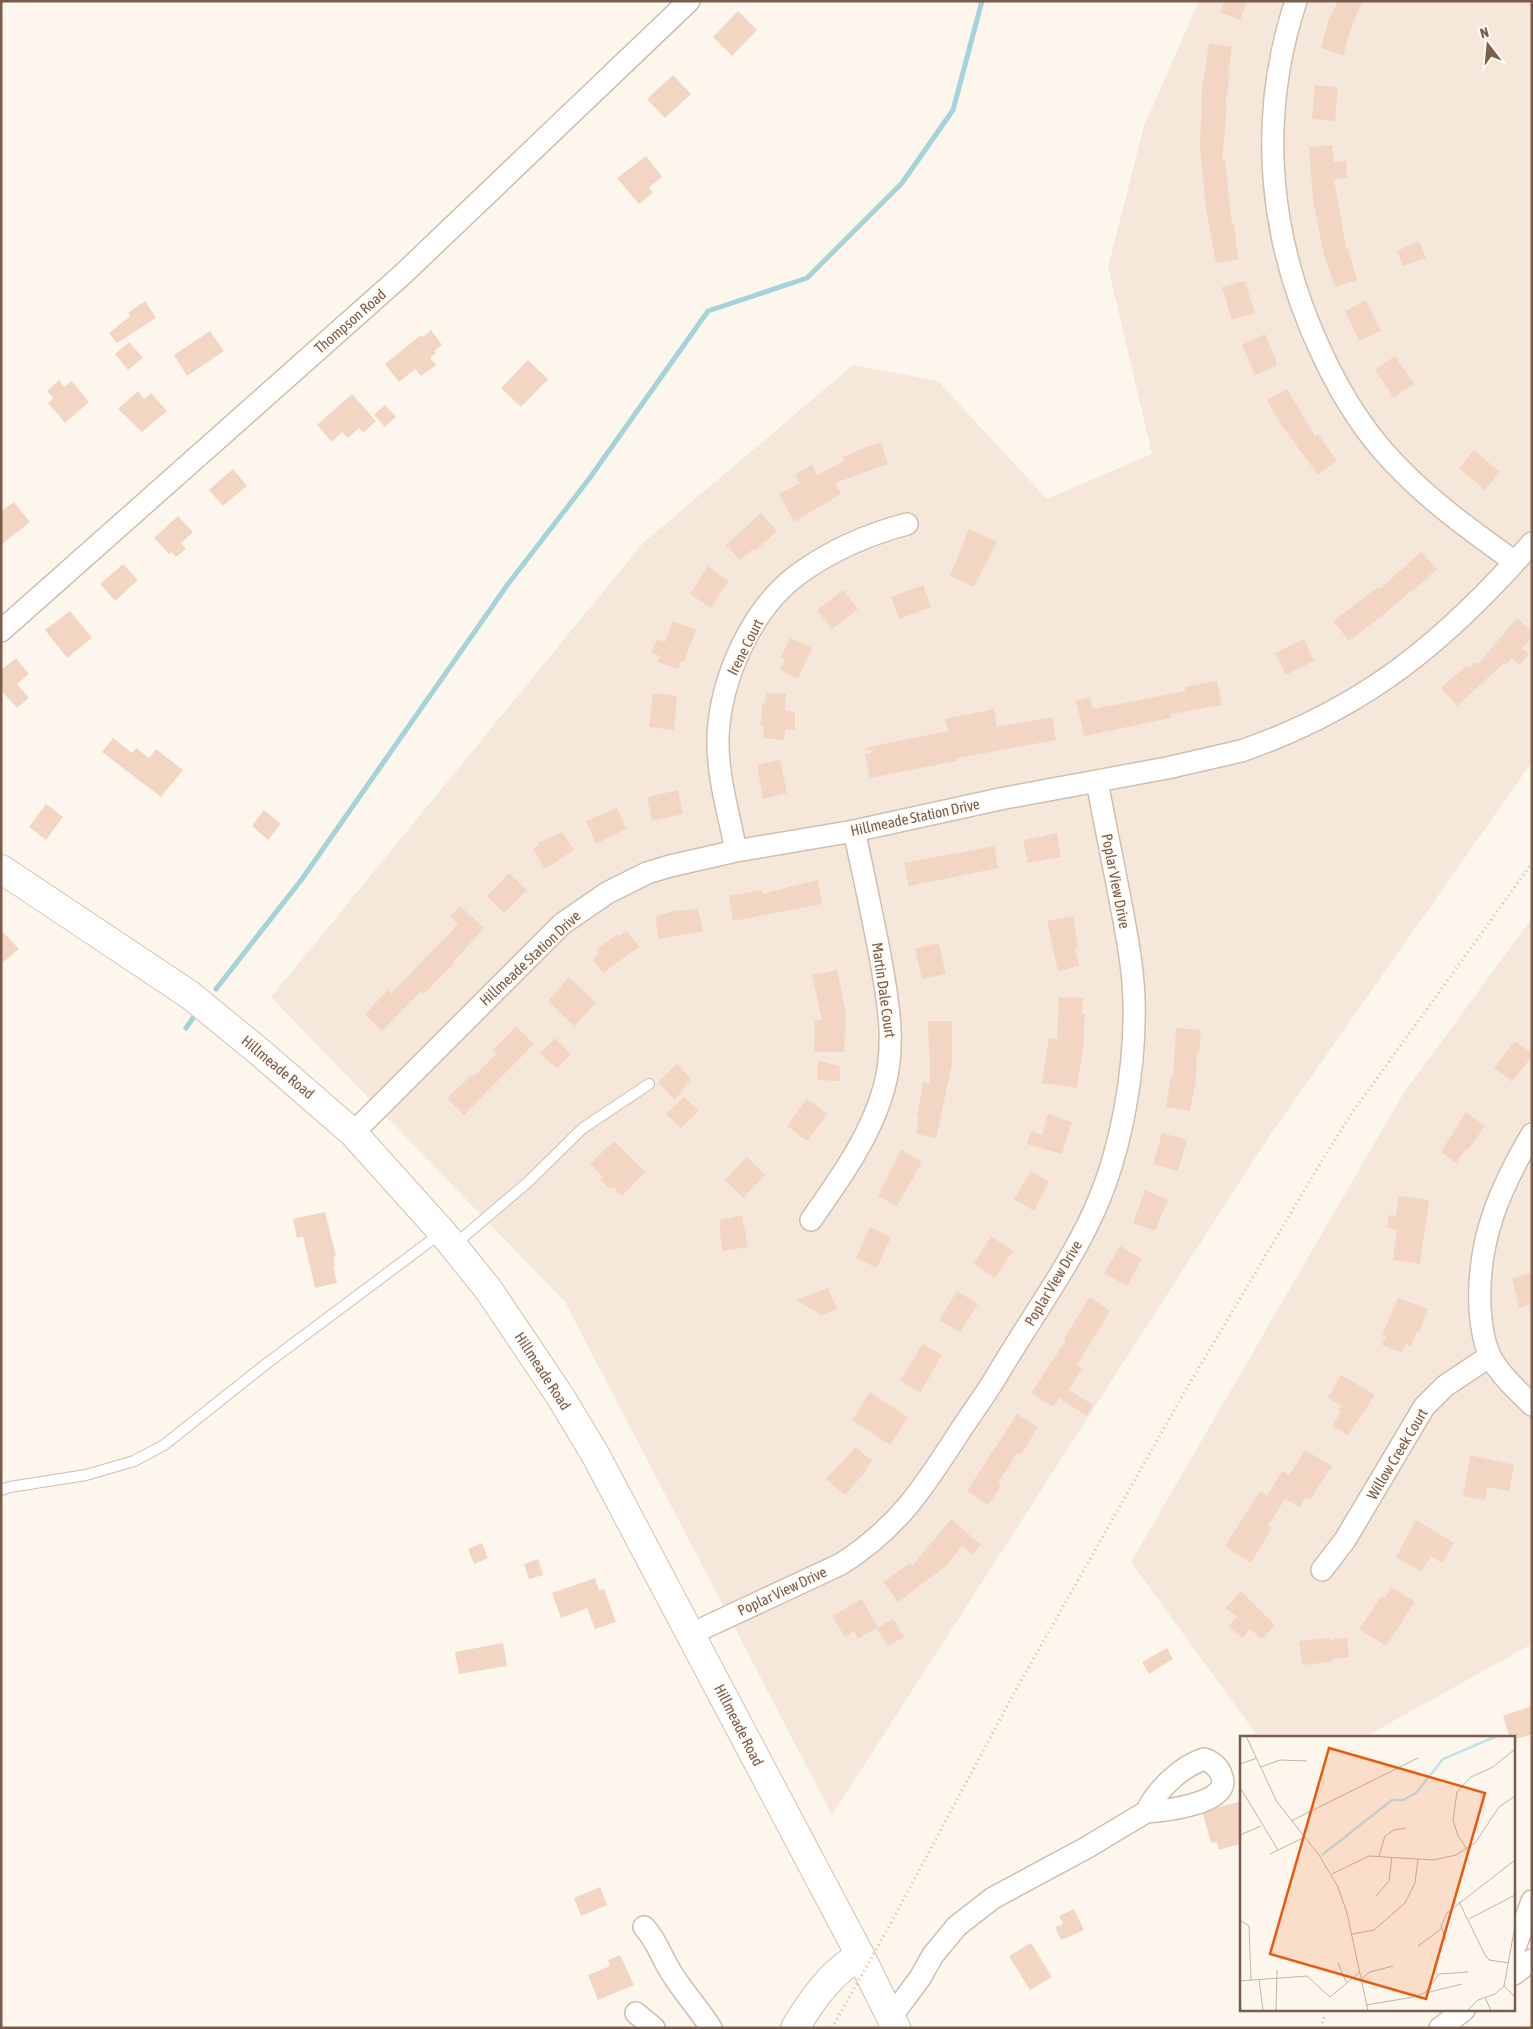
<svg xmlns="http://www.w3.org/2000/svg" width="1533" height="2029" viewBox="0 0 1533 2029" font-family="'Asap Condensed',sans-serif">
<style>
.residential{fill:#f5e8da}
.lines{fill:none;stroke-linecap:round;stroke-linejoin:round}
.stream{stroke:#a5d3da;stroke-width:5}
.building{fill:#f3d5c3}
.lane-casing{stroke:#d1beb0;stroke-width:12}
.street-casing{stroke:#d1beb0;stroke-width:24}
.secondary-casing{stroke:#d6c0b0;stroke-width:30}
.path{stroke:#d9b8a5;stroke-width:3;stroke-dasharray:1 4;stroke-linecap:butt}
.lane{stroke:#fff;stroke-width:10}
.street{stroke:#fff;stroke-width:21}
.secondary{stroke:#fff;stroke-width:28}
.path-bridge{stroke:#d9b8a5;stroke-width:3;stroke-dasharray:1 4;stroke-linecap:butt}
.labels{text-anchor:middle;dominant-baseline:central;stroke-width:4;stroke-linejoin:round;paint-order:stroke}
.street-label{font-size:15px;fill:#7a5c4d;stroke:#fffaf3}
.inset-river{fill:none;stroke:#bfe3e8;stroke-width:2.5}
.inset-road{fill:none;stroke:#c5b3a7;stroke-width:1}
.view{fill:#e8590c;fill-opacity:0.15;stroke:#e8590c;stroke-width:2.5}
.inset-edge{fill:none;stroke:#7a5c4d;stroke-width:2.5}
</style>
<rect width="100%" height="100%" fill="#fdf6ec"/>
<path class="residential" d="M1199 1H1532V762L1266 1141 832 1815 565 1302 271 997 643 543 853 365 938 381 1047 499 1152 454 1108 267 1144 126Z
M1532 918V1644L1363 1738H1259L1131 1562 1403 1094Z"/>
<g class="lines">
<path class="stream" d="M216 989 302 879 508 584 589 479 708 311 807 278 902 183 953 110 982 1
M186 1028 193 1018"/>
</g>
<path class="building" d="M1224 1H1247L1240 20 1220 12Z
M1338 1H1363L1353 22 1343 56 1321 48 1329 19Z
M738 11 757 30 732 56 713 37Z
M1209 43 1232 47 1228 74 1230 75 1225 105 1227 106 1222 161 1225 160 1232 225 1234 224 1238 259 1216 263 1206 209 1200 147 1202 89Z
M673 75 691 94 665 118 647 99Z
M1315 85 1338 87 1335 121 1312 119Z
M1332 145 1334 162 1346 161 1347 178 1334 179 1346 248H1348L1357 280 1335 287 1324 255 1313 200 1309 147Z
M646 156 662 177 649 187 653 193 639 204 617 178Z
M1419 241 1426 258 1403 266 1397 251Z
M1240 282H1245L1255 313 1232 320 1222 287Z
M1366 300 1381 331 1359 341 1345 311Z
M145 301 156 318 117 343 109 333 130 316 128 313Z
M431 330 442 345 434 351 436 353 430 358 436 365 421 376 415 369 399 382 385 364 421 335 423 337Z
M210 331 224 351 187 376 174 355Z
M1265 334 1276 360V366L1255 375 1242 345Z
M129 342 143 358 128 370 115 354Z
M1395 356 1414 384 1394 398 1375 370Z
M528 360 548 379 521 407 501 388Z
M59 380 64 387 72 381 89 402 65 423 48 403 53 398 47 391Z
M1287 389 1315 436 1318 434 1337 461 1318 475 1282 426 1267 400Z
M138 391 144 399 151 393 167 411 142 432 118 409Z
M352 394 376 421 363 433 359 428 348 438 342 432 332 442 317 425Z
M385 405 396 417 385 427 374 415Z
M881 442 888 464 835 483 841 494 794 522 779 494 800 483 795 474 812 465 817 475 844 461 843 457 853 453V452Z
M1474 450 1500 472 1485 490 1459 468Z
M233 469 247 486 223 506 209 490Z
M14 502 30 522 1 545V511Z
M761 513 777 531 755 551 753 549 740 560 726 545Z
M178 516 193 532 181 543 186 549 176 557 171 552 169 554 154 538Z
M969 529 997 542 974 587 950 576Z
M1421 552 1437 569 1412 592 1411 591 1388 611 1349 641 1333 621 1378 587 1380 589Z
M123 564 138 580 115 601 100 584Z
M708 566 729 581 711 608 690 594Z
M923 585 931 607 899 619 891 597Z
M843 590 858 609 832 629 817 610Z
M70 611 92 638 67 658 45 630Z
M1517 618 1532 632V638L1522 648 1529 654 1519 665 1512 658 1506 665 1504 663 1457 706 1441 688 1466 666 1469 668 1476 662 1478 664Z
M673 621 696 630 684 662 681 661 678 669 658 662 660 656 651 653 657 639 665 642Z
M790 638 812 648 798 679 780 670 785 659 781 657Z
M1304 639 1314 661 1286 675 1275 653Z
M16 658 29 674 17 684 29 698 17 708 1 690V670Z
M1217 681 1222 705 1171 714V718L1084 736 1076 700 1090 697 1093 709 1185 691V687Z
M653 693 677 696 674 730 649 727Z
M767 693 786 694 785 711 795 712V730L785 729 784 740 763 738 764 726H761L762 704H764Z
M994 709 997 727 1052 717 1056 740 957 758V761L870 778 865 754 874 752 863 748 948 731 945 719Z
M113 738 132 753 136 748 149 758 156 749 183 770 161 797 102 752Z
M780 760 787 793 763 799 757 765Z
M678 790 683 814 652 821 647 797Z
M46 804 63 817 46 840 29 827Z
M617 808 626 829 596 844 586 821Z
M264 810 281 824 268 840 252 826Z
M562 832 574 850 545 869 533 849 539 845 538 843Z
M1057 833 1061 857 1028 863 1023 840Z
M994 846 998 868 909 886 904 863Z
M509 873 527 890 504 913 487 896Z
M818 880 822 904 733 921 729 896 762 890V894Z
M460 906 484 928 453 962 454 963 424 994 421 991 382 1031 365 1014 388 990 391 993 452 931 458 923 450 916Z
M698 909 703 931 659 939 655 917 673 911Z
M1073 916 1078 947 1075 948 1079 966 1058 971 1047 921Z
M1 930 19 949 1 964Z
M627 931 639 947 603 973 593 959 599 954 596 950 618 934 619 936Z
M939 943 946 974 922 979 915 948Z
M837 970 846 1013 844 1052H814L815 1020H822L812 975Z
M569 977 596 1003 574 1026 548 1001Z
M1059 997 1083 998 1082 1014H1085L1083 1050 1077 1088 1042 1083 1049 1038 1057 1039Z
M928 1021H952V1064L936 1138 916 1134 919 1116H917L923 1082 930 1084V1055H929Z
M516 1026 534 1044 464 1115 447 1098 472 1075 474 1076 497 1053 493 1050Z
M1176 1028 1201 1030 1199 1053 1197 1052 1196 1080 1190 1111 1166 1107 1171 1075 1173 1076Z
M555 1038 571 1054 557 1069 540 1053Z
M1515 1041 1532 1053V1056L1512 1082 1494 1068Z
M818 1061 840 1066V1081L817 1080Z
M677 1064 691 1079 675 1100 658 1082Z
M684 1097 699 1111 681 1128 666 1114Z
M807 1099 827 1114 807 1141 787 1126Z
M1466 1112 1485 1126 1468 1150 1466 1149 1456 1163 1441 1152Z
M1048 1114 1072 1122 1062 1154 1027 1144 1031 1131 1042 1135Z
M1162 1133 1187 1140 1178 1171 1153 1164Z
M614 1141 645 1172 622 1196 613 1187 610 1189 600 1179 603 1177 590 1164Z
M901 1150 922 1162 897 1206 878 1196Z
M747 1157 765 1175 743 1198 725 1180Z
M1031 1171 1049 1182 1034 1211 1014 1199Z
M1145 1190 1168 1200 1155 1231 1133 1223Z
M1399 1196 1429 1200 1420 1264 1393 1260 1397 1230 1387 1228 1389 1215 1396 1216Z
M325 1212 336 1256 333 1257 335 1266H333L337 1283 315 1288 303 1236 297 1238 293 1219Z
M742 1215 748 1247 723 1251 719 1229H721L719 1220Z
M870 1227 891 1237 877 1268 856 1258Z
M991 1236 1013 1251 995 1278 974 1264Z
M1120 1246 1142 1259 1127 1286 1104 1273Z
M1532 1273V1304L1519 1308 1512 1278Z
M828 1288 837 1309 821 1315 796 1300Z
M957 1291 978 1304 960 1332 939 1320Z
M1090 1297 1110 1311 1077 1365 1082 1368 1069 1390 1093 1405 1087 1416 1059 1398 1053 1407 1031 1393 1066 1340 1064 1338Z
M1398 1298 1428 1309 1419 1332 1417 1331 1411 1346 1406 1344 1402 1353 1382 1345 1386 1336 1382 1335Z
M923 1344 942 1355 920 1393 900 1380Z
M1341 1375 1375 1395 1348 1435 1332 1426 1341 1411 1339 1410 1341 1405 1328 1398Z
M870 1392 908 1417 890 1445 852 1420Z
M1017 1414 1038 1427 1021 1455 1017 1453 998 1483 1001 1486 988 1505 967 1491Z
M856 1447 872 1461 866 1468 867 1470 845 1495 826 1479Z
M1305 1450 1332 1466 1310 1500 1305 1498 1300 1507 1285 1499 1268 1526 1272 1528 1251 1563 1225 1546 1260 1491 1267 1496 1282 1471 1289 1475Z
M1470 1455 1514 1465 1509 1491 1487 1487 1485 1500 1463 1496Z
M951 1519 981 1545 972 1555 962 1546 946 1566 898 1602 883 1582 910 1563 912 1566Z
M1416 1520 1454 1543 1442 1563 1431 1556 1421 1572 1396 1557Z
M482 1543 488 1558 474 1564 468 1549Z
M538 1559 543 1575 529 1579 524 1564Z
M595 1578 599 1590 604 1589 616 1622 595 1629 587 1608 561 1618 552 1593Z
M1391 1587 1415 1602 1386 1646 1359 1629 1382 1596 1385 1598Z
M1241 1591 1275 1625 1262 1639 1250 1629 1242 1638 1228 1626 1237 1617 1226 1608Z
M862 1599 878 1627 858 1639 854 1631 845 1637 832 1616Z
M893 1619 904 1637 888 1646 877 1628Z
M1330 1638V1640L1347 1638 1349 1657 1332 1659V1662L1302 1665 1299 1641Z
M503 1643 507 1666 459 1674 455 1652Z
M1167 1648 1173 1659 1149 1674 1142 1662Z
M1532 1706V1734L1520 1738H1510L1503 1716Z
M1242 1801V1843L1219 1850 1217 1842 1211 1843 1203 1814 1219 1807Z
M600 1887 607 1905 581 1916 574 1898Z
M1074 1909 1084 1930 1061 1940 1055 1927 1063 1924 1059 1916Z
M1031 1943 1052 1977 1030 1990 1009 1956Z
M620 1955 634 1985 598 2000 588 1975 610 1966 608 1960Z"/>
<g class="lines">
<defs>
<path id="lane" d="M454 1245 528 1182 583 1128 649 1084
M1 1490 10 1487 86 1475 134 1461 164 1445 266 1364 441 1233"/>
<path id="street" d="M1296 1C1256 122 1269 244 1324 358 1342 396 1365 433 1395 464 1431 502 1473 532 1515 562
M1 631 402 275 689 1
M736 851C729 814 717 776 718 738 720 680 751 608 800 573 832 550 869 534 907 524
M353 1133 562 924 607 893 647 873 670 866 736 851 854 831 1000 799 1167 768 1241 751C1366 708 1446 641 1532 543
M1532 1134C1499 1190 1477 1241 1480 1307 1481 1324 1483 1341 1490 1356 1499 1374 1518 1391 1532 1405
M811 1220C839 1180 871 1136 884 1088 897 1041 887 996 879 950 871 910 863 870 854 831
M1322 1570 1345 1540 1424 1407 1445 1386 1490 1356
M691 1634 841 1564C899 1527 924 1487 960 1431 973 1411 987 1393 999 1372 1031 1318 1069 1267 1095 1209 1122 1149 1136 1066 1134 999 1133 966 1126 931 1120 899 1112 860 1105 821 1097 782
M1204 1759C1213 1762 1219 1767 1222 1777 1231 1804 1163 1811 1146 1812 1157 1790 1180 1767 1204 1759Z
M644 1927C657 1941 659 1952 668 1967 680 1989 698 2007 711 2028
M1514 1950 1532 1901
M1514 1974 1532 1960
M636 2013 654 2028
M891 2017 920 1978 933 1955 957 1926 993 1898 1086 1848 1146 1812
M1440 2028 1464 2010"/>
<path id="secondary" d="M1 869 190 995 262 1054 353 1133 442 1232 488 1289 560 1396 595 1454 860 1955 896 2028
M795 2028C813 1998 831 1973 860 1955"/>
</defs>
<use href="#lane" class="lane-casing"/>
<use href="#street" class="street-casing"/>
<use href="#secondary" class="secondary-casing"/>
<path class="path" d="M891 1923 1013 1695 1184 1393 1324 1157 1352 1113 1532 863
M1321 2028 1325 2014"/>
<use href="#lane" class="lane"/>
<use href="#street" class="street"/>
<use href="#secondary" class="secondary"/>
<path class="path-bridge" d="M832 2028 891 1923"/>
</g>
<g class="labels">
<g class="street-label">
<text transform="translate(350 321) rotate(-41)">Thompson Road</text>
<text transform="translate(745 647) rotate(-63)">Irene Court</text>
<text transform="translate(915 817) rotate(-12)">Hillmeade Station Drive</text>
<text transform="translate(1116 881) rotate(79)">Poplar View Drive</text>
<text transform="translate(530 958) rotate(-43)">Hillmeade Station Drive</text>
<text transform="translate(884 990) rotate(82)">Martin Dale Court</text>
<text transform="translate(278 1067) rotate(40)">Hillmeade Road</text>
<text transform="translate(1053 1283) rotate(-59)">Poplar View Drive</text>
<text transform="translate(543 1371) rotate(57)">Hillmeade Road</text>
<text transform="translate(1397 1454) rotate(-59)">Willow Creek Court</text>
<text transform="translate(782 1591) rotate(-25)">Poplar View Drive</text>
<text transform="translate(739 1725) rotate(63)">Hillmeade Road</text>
</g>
</g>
<g transform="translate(1240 1736)">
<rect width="275" height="275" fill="#fdf6ec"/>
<path class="inset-river" d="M82 119 152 64H163L176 57 203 23 257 0"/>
<path class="inset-road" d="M6 0 37 66 79 119 98 151 107 177 128 275M0 28 17 22M21 31 40 24 67 25M1 53 38 114M51 85 178 22M0 99 21 90M227 113 218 100 213 84 217 56 231 41 253 31 275 13M30 118 65 101M139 120 145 100 154 94 166 92M92 138 129 120 193 124 216 119 235 107 259 71 275 60M136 160 149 145 152 121M219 166 245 219 249 224 269 227M229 183 275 159M0 184 9 190 11 244M112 198 134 194 165 167 175 147 178 123M206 204 201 190 207 177 275 124M178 210 201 193M98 227 106 246M19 243 23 275M121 243 130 236 153 230M0 245 67 240 90 261 120 236M264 250 275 261M0 254 1 275M186 257 222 248M245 261 251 275M126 269 174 261 186 256 199 238 228 236M36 275 37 234M227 275 238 264 255 258 264 250 275 190"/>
<path class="view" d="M89 12 245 57 186 263 30 218Z"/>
<rect width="275" height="275" class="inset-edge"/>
</g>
<rect width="1533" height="2029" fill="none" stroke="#7a5c4d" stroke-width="5"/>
<g transform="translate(1488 45) rotate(344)" stroke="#fffaf3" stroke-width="4" paint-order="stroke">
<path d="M0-4L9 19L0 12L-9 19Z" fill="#7a5c4d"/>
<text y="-8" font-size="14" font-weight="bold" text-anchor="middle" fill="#7a5c4d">N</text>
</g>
</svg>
